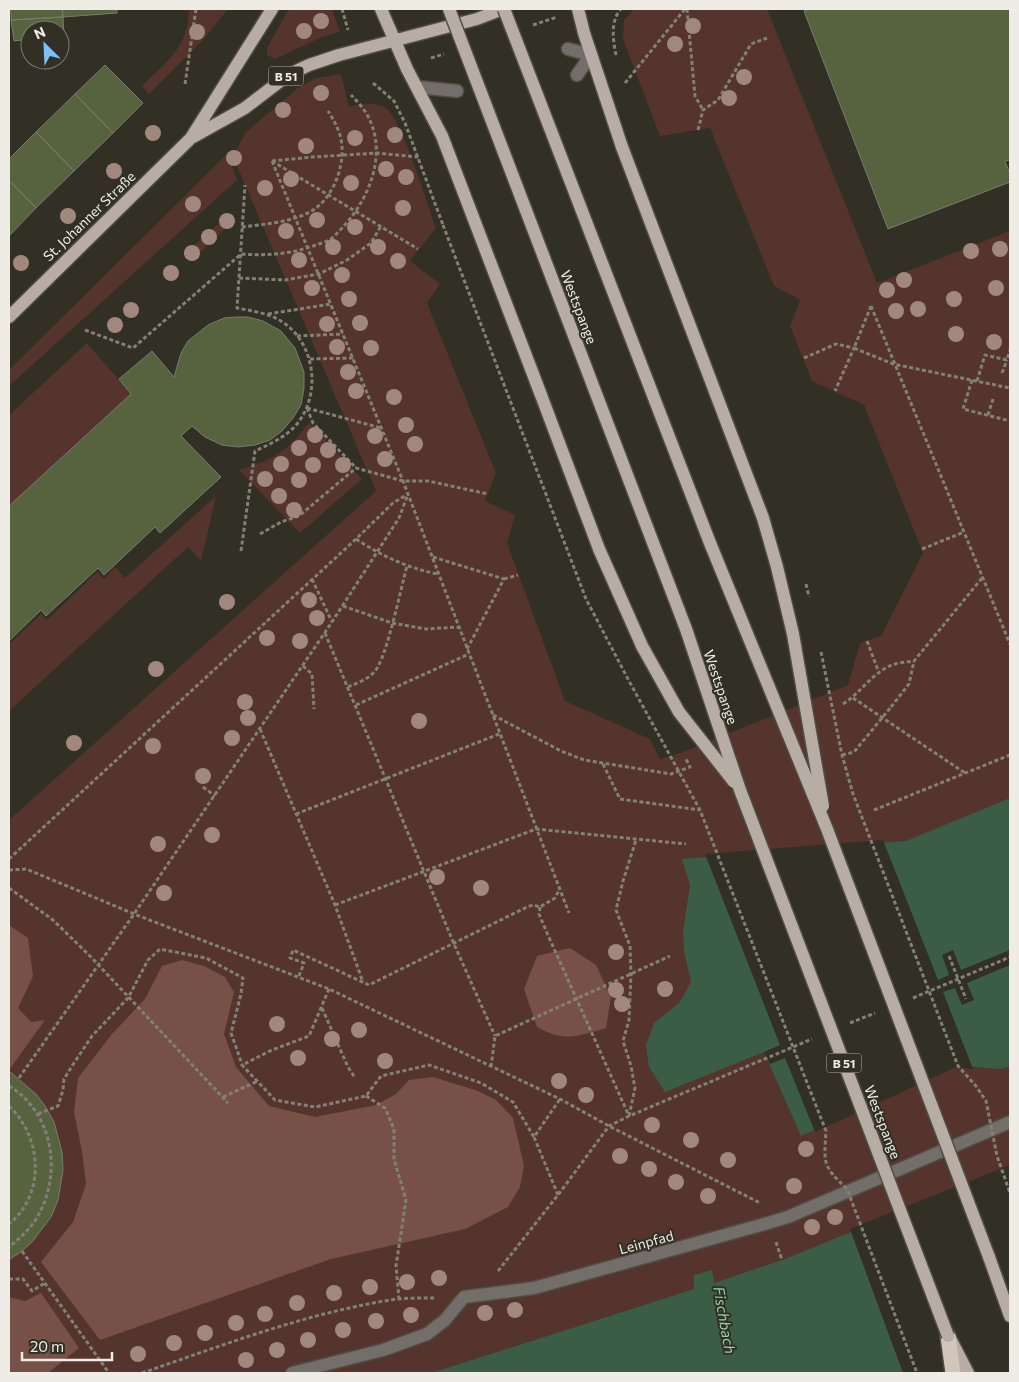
<svg xmlns="http://www.w3.org/2000/svg" width="1019" height="1382" viewBox="0 0 1019 1382" font-family="Commissioner,sans-serif">
<style>
.green{fill:#54342d}
.forest{fill:#775048}
.water{fill:#3b5d46}
.pier{fill:#322f24}
.building{fill:#57623f;stroke:#787d70}
.lines{fill:none;stroke-linecap:round;stroke-linejoin:round}
.minor-casing{stroke:#504d43;stroke-width:15}
.major-casing{stroke:#504d43;stroke-width:15}
.highway-casing{stroke:#504d43;stroke-width:18}
.path{stroke:#838077;stroke-width:3;stroke-dasharray:4 2.5;stroke-linecap:butt}
.minor{stroke:#736e6a;stroke-width:12}
.major{stroke:#b8ada5;stroke-width:12}
.highway{stroke:#d2c6bc;stroke-width:15}
.major-bridge-casing{stroke:#504d43;stroke-width:15;stroke-linecap:butt}
.path-bridge{stroke:#838077;stroke-width:3;stroke-dasharray:4 2.5;stroke-linecap:butt}
.major-bridge{stroke:#b8ada5;stroke-width:12}
.tree{fill:#a1887e}
.labels{text-anchor:middle;dominant-baseline:central;stroke-width:4;stroke-linejoin:round;paint-order:stroke}
.shield{fill:#322f24;stroke:#b6b3ab;stroke-width:1}
.shield-label{font-size:12px;font-weight:bold;fill:#eeece5}
.street-label{font-size:14px;fill:#eeece5;stroke:#322f24}
.water-label{font-size:15px;font-style:italic;fill:#93cfa6;stroke:#322f24}
</style>
<rect width="100%" height="100%" fill="#322f24"/>
<path class="green" d="M189 9H228L203 40 149 94 142 86C168 60 188 48 189 9Z
M289 9H332L340 32 322 37 275 59 267 55V48Z
M634 9H767L877 283 1010 231V1167L782 1260 714 1284 694 1275 695 1289 431 1373H9V820L376 491 237 166V149L246 132 298 88 316 78 341 74 349 107C361 104 376 101 387 109 402 121 428 206 436 228L410 261 440 284 427 303 496 473 485 501 515 515 507 543 565 701 650 739 660 759 683 752 848 685 860 643 881 636 923 553 864 405 812 381 790 326 800 300 774 286 710 128 660 136 623 39 624 20Z
M227 154 237 180 9 386V370Z
M229 214 234 220 191 261 185 254Z
M87 343 131 394 9 506V415Z
M309 422 362 479 300 533 239 470C273 460 289 451 309 422Z
M216 496 201 561 188 547 9 711V644L41 614 47 620 97 572 104 579 115 567 125 578Z"/>
<path class="forest" d="M9 925 28 938 33 976 18 1008 31 1022 45 1020 9 1070Z
M570 948 596 965 611 997 606 1028C577 1036 566 1043 537 1027L524 989 537 956Z
M182 960 204 966 225 977 234 992 224 1034 236 1067 269 1106 315 1117 376 1105 396 1094 409 1080 433 1077 478 1091 496 1100 513 1118 524 1166 520 1187 508 1207 465 1229 331 1259 100 1340 41 1262 73 1222 86 1184 82 1151 74 1112 78 1078 112 1034 145 999 162 966Z
M41 1293 79 1348 48 1373H9V1297L25 1301Z"/>
<path class="water" d="M1010 798V1066L1000 1069 956 1065 801 1136 764 1052 665 1092 649 1067 646 1045 654 1023 680 1002 691 982 684 951 683 932 690 885 682 859 906 841Z
M1010 1167V1373H431L694 1289V1275L712 1270 714 1283 782 1260Z"/>
<path class="pier" d="M883 840 938 980 949 975 942 955 953 950 961 970 1010 950V965L967 983 974 1000 962 1005 955 988 943 992 973 1069 956 1067 815 1132 785 1058 770 1064 764 1052 780 1045 705 854Z
M1010 1165V1373H903L850 1229Z"/>
<path class="building" d="M11 9H62L63 17 11 20Z
M62 9H117V13L63 17Z
M811 9H1010V160L1005 161 1010 174V182L888 229 804 11Z
M63 17 64 36H60V30H30V39L14 41 11 20Z
M105 65 143 103 113 133 75 94Z
M75 94 113 133 74 171 36 132Z
M36 132 74 171 36 208 9 180V159Z
M9 180 36 208 9 236Z
M236 317H248L263 321 281 331 295 348 304 372V388L301 405 293 418 282 431 270 440 255 445 238 447 222 445 205 437 192 426 181 436 221 477 160 533 155 527 104 575 98 568 46 616 41 610 9 641V506L131 394 119 379 152 351 174 377 181 353 188 341 208 325 224 318Z
M9 1071 36 1094 45 1106 54 1122 62 1152 63 1170 58 1200 51 1217 32 1242 22 1251 9 1260Z"/>
<g class="lines">
<defs>
<path id="minor" d="M568 49 591 55 577 75
M417 87 457 91
M292 1373 383 1350 427 1334 445 1320 464 1297 534 1288 768 1223 788 1217 1010 1122"/>
<path id="major" d="M381 9 407 69 442 136 541 395
M578 9 584 33 622 147
M193 137 245 108 288 75 309 65 339 55 477 19 503 9
M9 317 191 138 272 9
M989 1257 1010 1316
M951 1340 968 1373"/>
<path id="highway" d="M948 1336 953 1373"/>
</defs>
<use href="#minor" class="minor-casing"/>
<use href="#major" class="major-casing"/>
<use href="#highway" class="highway-casing"/>
<path class="path" d="M342 9 348 30
M687 9 695 96 703 110
M533 25 557 17
M616 55C613 40 610 21 621 9
M431 58 444 54
M373 83 394 101 405 123 443 225
M625 83 685 9
M185 84 196 9
M698 130 703 110 718 100 751 44 767 38
M272 161 403 481 569 913
M272 161 418 249
M272 161 312 157 377 153 418 157
M242 227C265 224 297 222 316 208 336 193 347 159 340 135 337 126 333 119 328 111
M239 278 285 280 319 274 347 260 371 243 381 226
M871 306 1010 644
M871 306 854 348 893 364 1010 388
M268 314 331 304
M85 330 133 348 241 254C267 256 292 254 316 245 321 243 327 242 331 239 335 236 338 232 342 228 367 202 386 159 371 123 367 112 359 103 351 95
M297 336 343 334
M804 358 836 344 854 348 835 391
M310 359 353 358
M1002 373 1007 360
M972 380 963 409 1010 421
M977 381 985 355 1007 360 1010 350
M307 408 313 423 356 468
M307 408 381 428
M988 415 993 399
M260 534 281 522 299 516 356 468 403 481H428L488 494
M356 539C382 556 407 568 438 574
M922 549 964 532
M241 551 255 451C270 444 286 437 297 424 322 393 315 342 281 321 268 313 252 311 237 308L245 185
M433 557 504 579 467 649
M312 579 332 622
M504 579 518 575
M343 606 392 623 426 629 459 627
M325 633 454 944 495 1036
M867 641 879 673
M303 666 312 674 314 709
M348 687C357 683 369 679 375 671 387 657 401 587 407 566
M853 698 965 773
M843 704C861 693 874 670 895 664 901 662 908 662 914 661L982 578
M356 705 469 654
M891 707 909 684 914 661
M493 715 561 751 584 760 671 774 690 767 686 759
M260 729 335 905 363 982
M603 764 620 799 700 810
M203 787 215 796
M874 810 1010 755
M296 814 499 734
M9 859 356 539 393 503 408 494
M9 870 26 869 134 914 329 989 560 1099 609 1126 760 1203
M9 888 53 920 91 957 228 1103
M335 905 536 829 686 844
M540 907 539 914 547 933 629 1116
M949 956 966 999
M299 976 304 963 290 958 293 950 369 985 527 907 533 905 540 907 555 898 559 890
M329 989 309 1036 272 1050 242 1065 275 1100 315 1107 366 1096 381 1076 429 1065 481 1083 513 1102 534 1137
M913 998 1010 957
M322 1008 348 1067 355 1078
M850 1023 875 1013
M491 1067 495 1036 670 956
M19 1078 134 914 332 622 399 518 408 494
M366 1096 385 1108 394 1129V1159L406 1200 396 1266 399 1299
M223 1097 258 1081
M9 1106C42 1137 46 1194 9 1224
M38 1114 58 1106 63 1090 64 1079 74 1063 92 1036 128 998 148 960 160 949 206 958 243 978 241 994 231 1033 242 1064
M629 1116 635 1088 631 1066 623 1041 629 1020 631 974 630 946 616 910 623 881 636 840
M558 1195 534 1137 560 1099
M9 1234 10 1235
M776 1242 782 1260
M22 1251 109 1373
M498 1271 558 1195 609 1126 629 1116 812 1039
M9 1279H23L32 1291 45 1283
M142 1373C226 1344 310 1312 397 1299 410 1298 423 1298 435 1298"/>
<use href="#minor" class="minor"/>
<use href="#major" class="major"/>
<use href="#highway" class="highway"/>
<defs>
<path id="major-bridge" d="M449 9 686 629 740 790 948 1336
M504 9 710 543 827 829 989 1257
M622 147 763 518 777 567 793 634 823 806
M541 395 599 549 642 646 679 712 734 782"/>
</defs>
<use href="#major-bridge" class="major-bridge-casing"/>
<path class="path-bridge" d="M443 225 586 599 629 681 700 810 826 1131C824 1164 822 1165 847 1189L917 1373
M806 584 809 597
M821 652 842 755 853 794 958 1066 976 1086 986 1101 997 1156 1010 1193
M842 755 854 752 891 707
M9 1086C54 1113 63 1176 36 1219 29 1230 19 1239 9 1247"/>
<use href="#major-bridge" class="major-bridge"/>
</g>
<g class="tree">
<circle cx="321" cy="21" r="8"/>
<circle cx="693" cy="26" r="8"/>
<circle cx="304" cy="31" r="8"/>
<circle cx="197" cy="32" r="8"/>
<circle cx="675" cy="44" r="8"/>
<circle cx="744" cy="77" r="8"/>
<circle cx="321" cy="93" r="8"/>
<circle cx="729" cy="98" r="8"/>
<circle cx="283" cy="110" r="8"/>
<circle cx="153" cy="133" r="8"/>
<circle cx="395" cy="135" r="8"/>
<circle cx="355" cy="138" r="8"/>
<circle cx="306" cy="146" r="8"/>
<circle cx="234" cy="158" r="8"/>
<circle cx="386" cy="169" r="8"/>
<circle cx="114" cy="171" r="8"/>
<circle cx="406" cy="177" r="8"/>
<circle cx="291" cy="179" r="8"/>
<circle cx="351" cy="183" r="8"/>
<circle cx="265" cy="188" r="8"/>
<circle cx="193" cy="204" r="8"/>
<circle cx="403" cy="208" r="8"/>
<circle cx="68" cy="216" r="8"/>
<circle cx="317" cy="220" r="8"/>
<circle cx="227" cy="221" r="8"/>
<circle cx="355" cy="227" r="8"/>
<circle cx="286" cy="231" r="8"/>
<circle cx="209" cy="237" r="8"/>
<circle cx="333" cy="247" r="8"/>
<circle cx="378" cy="247" r="8"/>
<circle cx="1000" cy="249" r="8"/>
<circle cx="971" cy="251" r="8"/>
<circle cx="192" cy="253" r="8"/>
<circle cx="299" cy="260" r="8"/>
<circle cx="398" cy="261" r="8"/>
<circle cx="21" cy="263" r="8"/>
<circle cx="171" cy="273" r="8"/>
<circle cx="342" cy="275" r="8"/>
<circle cx="904" cy="280" r="8"/>
<circle cx="312" cy="288" r="8"/>
<circle cx="996" cy="288" r="8"/>
<circle cx="887" cy="290" r="8"/>
<circle cx="349" cy="299" r="8"/>
<circle cx="954" cy="299" r="8"/>
<circle cx="918" cy="309" r="8"/>
<circle cx="131" cy="310" r="8"/>
<circle cx="896" cy="311" r="8"/>
<circle cx="360" cy="323" r="8"/>
<circle cx="327" cy="324" r="8"/>
<circle cx="115" cy="325" r="8"/>
<circle cx="956" cy="334" r="8"/>
<circle cx="994" cy="342" r="8"/>
<circle cx="337" cy="347" r="8"/>
<circle cx="371" cy="348" r="8"/>
<circle cx="348" cy="372" r="8"/>
<circle cx="356" cy="391" r="8"/>
<circle cx="394" cy="397" r="8"/>
<circle cx="406" cy="425" r="8"/>
<circle cx="315" cy="435" r="8"/>
<circle cx="375" cy="436" r="8"/>
<circle cx="415" cy="444" r="8"/>
<circle cx="299" cy="448" r="8"/>
<circle cx="328" cy="450" r="8"/>
<circle cx="385" cy="459" r="8"/>
<circle cx="281" cy="464" r="8"/>
<circle cx="313" cy="465" r="8"/>
<circle cx="343" cy="465" r="8"/>
<circle cx="265" cy="479" r="8"/>
<circle cx="299" cy="480" r="8"/>
<circle cx="279" cy="496" r="8"/>
<circle cx="294" cy="510" r="8"/>
<circle cx="309" cy="600" r="8"/>
<circle cx="227" cy="602" r="8"/>
<circle cx="317" cy="618" r="8"/>
<circle cx="267" cy="638" r="8"/>
<circle cx="300" cy="641" r="8"/>
<circle cx="156" cy="669" r="8"/>
<circle cx="245" cy="702" r="8"/>
<circle cx="248" cy="718" r="8"/>
<circle cx="419" cy="721" r="8"/>
<circle cx="232" cy="738" r="8"/>
<circle cx="74" cy="743" r="8"/>
<circle cx="153" cy="746" r="8"/>
<circle cx="203" cy="776" r="8"/>
<circle cx="212" cy="835" r="8"/>
<circle cx="158" cy="844" r="8"/>
<circle cx="437" cy="877" r="8"/>
<circle cx="481" cy="888" r="8"/>
<circle cx="164" cy="893" r="8"/>
<circle cx="616" cy="952" r="8"/>
<circle cx="665" cy="989" r="8"/>
<circle cx="616" cy="990" r="8"/>
<circle cx="622" cy="1004" r="8"/>
<circle cx="277" cy="1024" r="8"/>
<circle cx="359" cy="1030" r="8"/>
<circle cx="332" cy="1039" r="8"/>
<circle cx="298" cy="1058" r="8"/>
<circle cx="385" cy="1061" r="8"/>
<circle cx="559" cy="1081" r="8"/>
<circle cx="586" cy="1095" r="8"/>
<circle cx="652" cy="1125" r="8"/>
<circle cx="691" cy="1140" r="8"/>
<circle cx="806" cy="1149" r="8"/>
<circle cx="620" cy="1156" r="8"/>
<circle cx="728" cy="1160" r="8"/>
<circle cx="649" cy="1169" r="8"/>
<circle cx="676" cy="1182" r="8"/>
<circle cx="794" cy="1186" r="8"/>
<circle cx="708" cy="1196" r="8"/>
<circle cx="835" cy="1217" r="8"/>
<circle cx="812" cy="1227" r="8"/>
<circle cx="439" cy="1278" r="8"/>
<circle cx="407" cy="1282" r="8"/>
<circle cx="370" cy="1287" r="8"/>
<circle cx="334" cy="1293" r="8"/>
<circle cx="297" cy="1303" r="8"/>
<circle cx="515" cy="1310" r="8"/>
<circle cx="485" cy="1313" r="8"/>
<circle cx="265" cy="1314" r="8"/>
<circle cx="411" cy="1315" r="8"/>
<circle cx="376" cy="1321" r="8"/>
<circle cx="236" cy="1323" r="8"/>
<circle cx="343" cy="1330" r="8"/>
<circle cx="205" cy="1333" r="8"/>
<circle cx="308" cy="1340" r="8"/>
<circle cx="174" cy="1343" r="8"/>
<circle cx="277" cy="1350" r="8"/>
<circle cx="138" cy="1354" r="8"/>
<circle cx="246" cy="1360" r="8"/>
</g>
<g class="labels">
<g class="shield">
<rect x="268.5" y="66.5" width="35" height="19" rx="4"/>
<rect x="826.5" y="1053.5" width="35" height="19" rx="4"/>
</g>
<g class="shield-label">
<text x="286" y="76">B 51</text>
<text x="844" y="1063">B 51</text>
</g>
<g class="street-label">
<text transform="translate(89 216) rotate(-44)">St. Johanner Straße</text>
<text transform="translate(579 307) rotate(69)">Westspange</text>
<text transform="translate(721 687) rotate(71)">Westspange</text>
<text transform="translate(883 1122) rotate(69)">Westspange</text>
<text transform="translate(646 1242) rotate(-15)">Leinpfad</text>
</g>
<g class="water-label">
<text transform="translate(725 1320) rotate(80)">Fischbach</text>
</g>
</g>
<rect width="1019" height="1382" fill="none" stroke="#eeece5" stroke-width="20"/>
<g transform="translate(45 45) rotate(336)"><circle r="24" fill="#322f24" stroke="#7d7b71"/>
<path d="M0-4L9 19L0 12L-9 19Z" fill="#7bbef8"/>
<text y="-8" font-size="14" font-weight="bold" text-anchor="middle" fill="#eeece5">N</text>
</g>
<path d="M22 1352v8h90v-8" fill="none" stroke="#eeece5" stroke-width="2.5"/>
<text x="30" y="1352" font-size="15" fill="#eeece5" stroke="#322f24" stroke-width="4" paint-order="stroke">20 m</text>
</svg>
